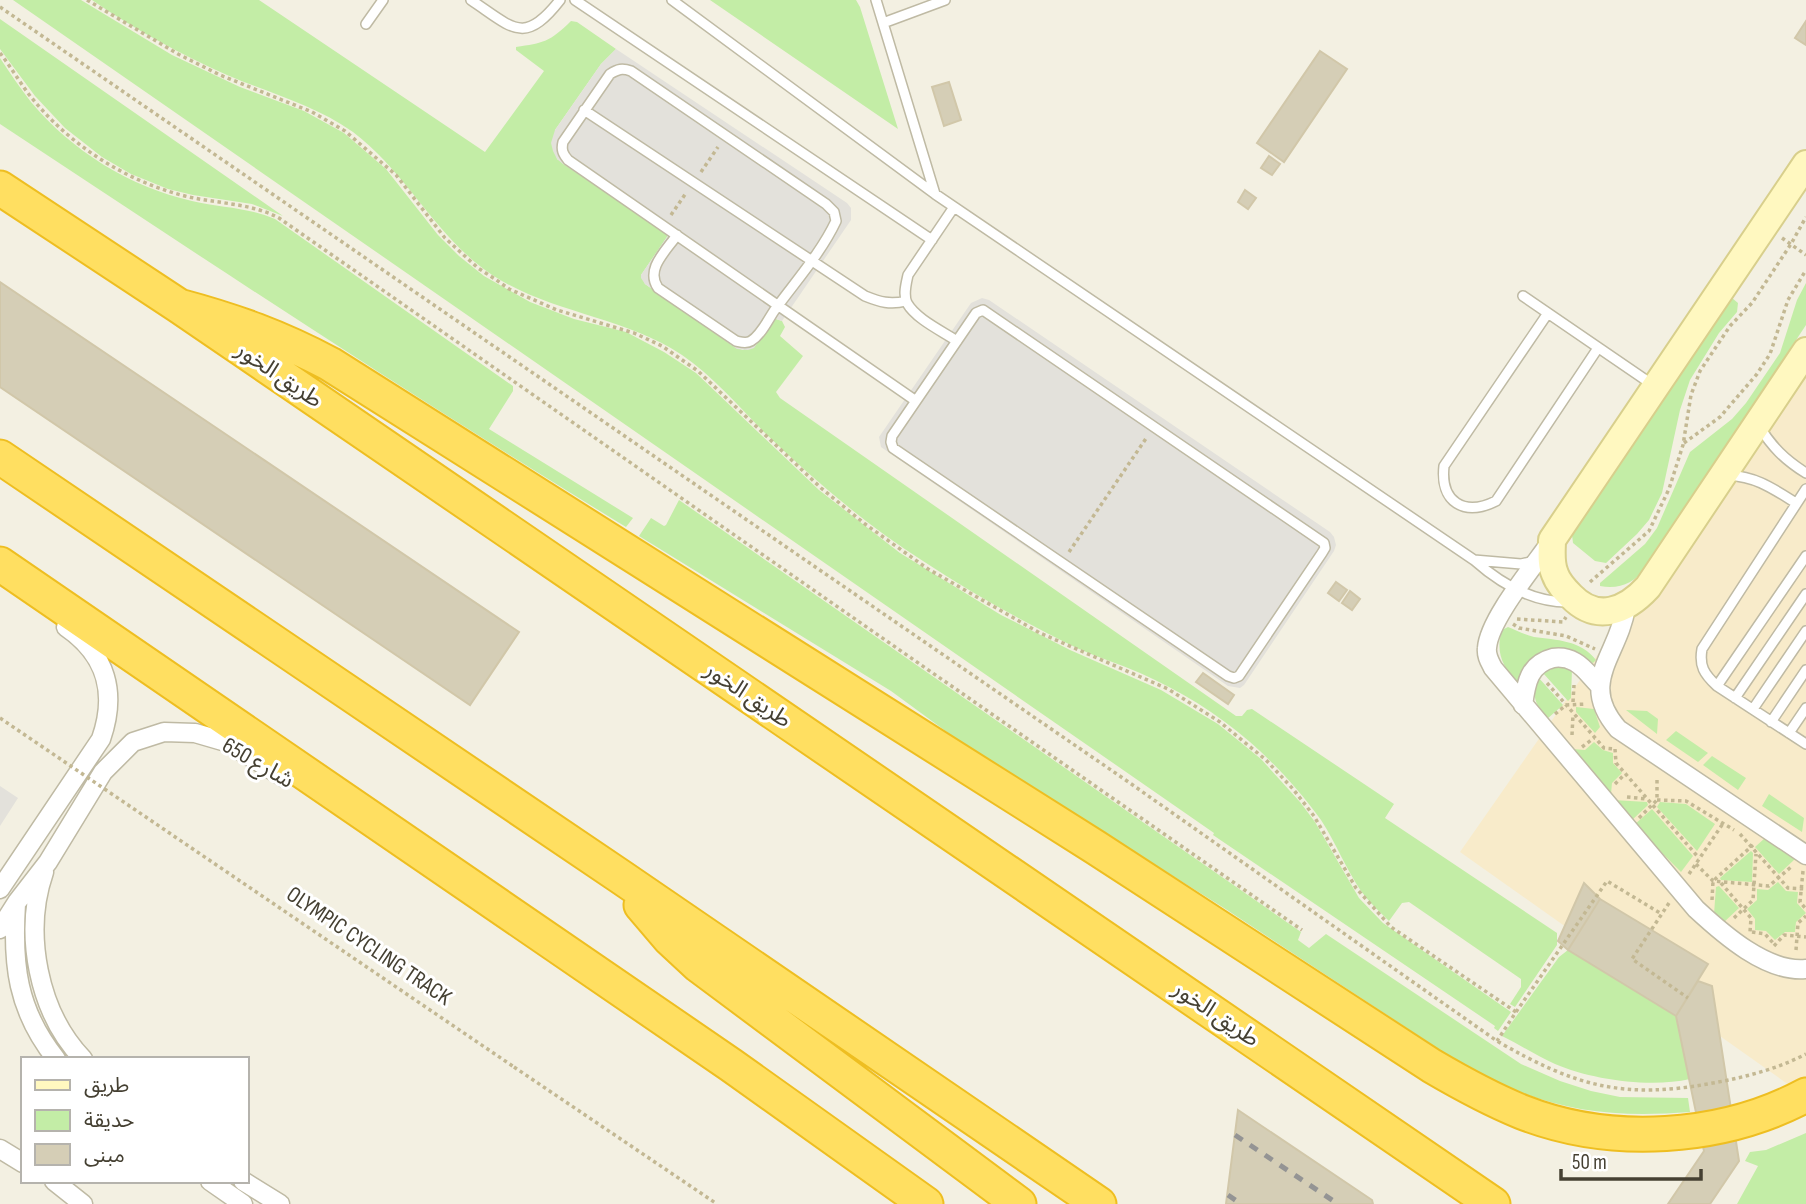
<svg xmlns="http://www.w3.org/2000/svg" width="1806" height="1204" viewBox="0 0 1806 1204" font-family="'Sofia Sans Condensed','Noto Sans Arabic',sans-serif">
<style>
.commercial{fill:#f8ebca}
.green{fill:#c3eda6}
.parking{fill:#e3e1db}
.building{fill:#d5ceb6;stroke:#d1c7a9;stroke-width:2}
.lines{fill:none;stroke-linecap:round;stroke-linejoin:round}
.lane-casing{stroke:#bfbaa4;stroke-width:12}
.street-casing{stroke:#bfbaa4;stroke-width:21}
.secondary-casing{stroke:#d8cf8c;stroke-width:30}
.highway-casing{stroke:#eebe21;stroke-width:37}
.path{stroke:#c3b893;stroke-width:3.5;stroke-dasharray:3.5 3.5;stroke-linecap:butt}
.lane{stroke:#fff;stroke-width:9}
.street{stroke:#fff;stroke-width:18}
.secondary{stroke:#fff8c0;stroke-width:26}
.highway{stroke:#ffdf61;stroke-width:33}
.rail{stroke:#949494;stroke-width:5;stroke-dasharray:9 9;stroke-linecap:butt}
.path-bridge{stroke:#c3b893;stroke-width:3.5;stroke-dasharray:3.5 3.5;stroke-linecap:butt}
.labels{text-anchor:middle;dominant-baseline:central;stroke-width:6;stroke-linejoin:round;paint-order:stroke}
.street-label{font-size:23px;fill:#454032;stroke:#fff}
</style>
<rect width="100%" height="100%" fill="#f3f0e2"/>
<path class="commercial" d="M1806 351V1097L1460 852 1723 475Z"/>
<path class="green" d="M13 0H81L172 55 240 87 304 111 344 133 386 169 438 235 459 256 484 276 530 302 574 319 626 332 664 352 696 373 819 490 900 553 1001 615 1070 650 1161 690 1218 724 1261 759 1300 802 1315 822 1359 898 1383 923 1511 1012 1498 1031 1494 1028 1495 1026 1213 835 1214 833Z
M92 0H259L485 152 544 71 516 50V47C543 43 550 42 571 21L577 22 616 49 601 64 555 130 557 159 669 234 641 275 645 284 737 348 743 350 773 321 776 319 782 321 785 327 780 336 803 356 776 392 780 398 1236 716H1242L1247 710 1252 709 1394 804 1385 818 1557 933V945L1515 1007 1510 1004 1521 987V979L1409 902 1402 903 1389 921C1379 911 1369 902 1361 891 1346 869 1336 843 1321 820 1301 792 1276 765 1250 742 1217 713 1179 690 1140 673 1120 664 1099 658 1079 649 1025 623 973 594 923 561 865 524 814 480 765 433 738 406 713 376 682 355 626 318 559 314 502 281 439 245 410 175 353 132 315 105 269 93 227 75 180 54 134 29 92 0Z
M710 0H856L860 7 898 129Z
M0 19 283 216 252 204 193 195 168 189 131 174 102 157 65 128 35 96 0 49Z
M0 58C10 73 20 88 31 102 72 151 130 187 192 201 220 208 248 207 275 219L513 386V391L489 429 633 518 626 527C414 398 207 261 0 124Z
M1806 283V325L1645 568C1634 583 1619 590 1600 586V583L1645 544 1657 528 1690 452 1732 419 1746 403 1780 353 1797 300Z
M1732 298 1738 303 1737 312 1719 333 1690 380 1680 410 1662 493 1649 520 1637 534 1606 563 1595 561 1573 543 1572 535 1574 530 1728 300Z
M679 500 1301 932 1298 940 1309 948 1326 934 1521 1064 1560 1081 1591 1091 1620 1097 1688 1098 1690 1112C1598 1119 1538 1108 1457 1061L1224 908 966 746 891 691 639 536 651 518 664 526 666 525Z
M1508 627C1516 630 1525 635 1534 637 1556 640 1581 640 1596 660L1593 663 1578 654 1526 666 1517 683C1503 667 1495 652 1502 630Z
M1556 667 1572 669 1571 698 1568 701 1543 673Z
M1538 677 1563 705 1547 719C1535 704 1531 696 1538 677Z
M1576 707 1594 709 1600 727 1595 733 1576 712Z
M1626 710 1647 711 1658 719 1657 734Z
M1676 731 1708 753 1698 762 1666 740Z
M1594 742 1603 750 1613 753V763L1622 773 1612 783 1611 794 1572 749 1585 750Z
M1712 756 1746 778 1738 790 1703 765Z
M1769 794 1804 818 1802 832 1762 806Z
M1613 800 1647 802 1648 805 1631 821Z
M1660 802 1686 804 1715 824 1697 851 1657 807Z
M1652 809 1693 856 1681 872 1634 825Z
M1765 838 1795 859 1779 874 1755 847Z
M1751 851 1753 853 1752 882 1721 880 1720 878Z
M1778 882 1786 891 1798 892 1797 903 1806 913 1796 922 1795 932H1785L1775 940 1766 931 1755 930V919L1747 909 1757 900V889L1768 890Z
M1719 886 1739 908 1723 923 1714 914 1716 887Z
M1568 950 1676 1016 1690 1079C1651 1088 1592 1080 1555 1064 1537 1056 1520 1045 1502 1036L1559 957Z
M1806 1133V1204H1737L1758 1166 1745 1161 1750 1152 1766 1150Z"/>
<path class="parking" d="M616 49 847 203 851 208V220L782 321 776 319 773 321 754 348 748 350 737 349 645 284 641 278V275L669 234 563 164 557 159 553 151 551 143 555 130 601 64Z
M982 298 989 300 1330 532 1334 537 1336 545 1334 551 1244 685 1240 688 1228 686 881 447 879 437 971 303Z
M0 786 18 798 0 826Z"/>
<path class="building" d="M1806 21V45L1795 38Z
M1320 51 1347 69 1284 162 1257 143Z
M949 82 961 120 944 126 932 87Z
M1269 156 1280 164 1272 175 1261 168Z
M1245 190 1256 198 1248 209 1238 202Z
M0 282 519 632 470 705 0 387Z
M1336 582 1347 590 1339 601 1328 593Z
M1350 591 1360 599 1352 610 1342 603Z
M1203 673 1234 695 1228 704 1196 682Z
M1584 883 1600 899 1568 950 1558 941Z
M1600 899 1708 964 1676 1016 1568 950Z
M1698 981 1712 986 1739 1161 1710 1204H1668L1704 1151 1676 1016Z
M1238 1110 1372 1200 1373 1204H1226Z"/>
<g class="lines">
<defs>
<path id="lane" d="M471 0C513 28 524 46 560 0
M575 0 932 240
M672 0 935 194 1474 560C1501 584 1534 603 1570 602
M876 0 935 194
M883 23 945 0
M366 24 383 0
M584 110 865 296C880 302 890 305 906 301
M954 207 908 275C906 284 903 295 907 303 916 319 942 331 957 341
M677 235C666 251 645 269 658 288L736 341C741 342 746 344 751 341 761 335 768 320 774 311 795 282 821 253 836 221L834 212 826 204 631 71C622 68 618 69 610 74L563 142C561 150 563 154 568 160L916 401
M1523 296 1653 385
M983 310 1324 543 1325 548 1322 553 1239 676 1234 678 1228 676 893 448 891 442 892 436 976 313Z
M1548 313 1444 466C1440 502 1464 517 1496 501L1598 348
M1759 426C1772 447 1785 460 1806 473
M1728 475C1757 477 1772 488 1796 503
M1806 489 1702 649C1699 666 1704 674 1717 686L1806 744
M1474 560 1521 564 1535 561
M1717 686 1806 556
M1735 698 1806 594
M1753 709 1806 631
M1771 722 1806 670
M1789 733 1806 708"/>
<path id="street" d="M1552 540C1535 565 1489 619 1487 648 1486 656 1490 662 1493 668L1696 909C1723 934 1767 973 1806 969
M1626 607C1619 655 1577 682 1618 729L1806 855
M1523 705C1526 683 1529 664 1553 658 1560 657 1568 658 1575 662 1584 667 1591 677 1599 685
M44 872C23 933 38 1012 83 1059
M0 889 101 739C117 693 107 655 66 627
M16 904C12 964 17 1010 56 1059
M0 929 17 902 48 862 103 772 133 742 164 732 195 733 226 742 285 778
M0 1149 23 1163
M54 1181 83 1204
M210 1181 243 1204
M243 1181 280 1204"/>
<path id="secondary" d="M1806 164 1552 540C1552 551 1550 563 1555 574 1558 583 1565 590 1571 596 1597 623 1626 611 1648 587L1806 351"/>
<path id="highway" d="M0 188 179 306 1493 1204
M179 306C235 321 279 337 330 364L1095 847 1432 1066C1461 1083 1490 1099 1522 1112 1611 1147 1722 1140 1806 1095
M0 457 621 877 1099 1204
M0 564 731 1065 926 1204
M641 905 670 939 698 965 1019 1204"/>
</defs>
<use href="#lane" class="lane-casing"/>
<use href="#street" class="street-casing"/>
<use href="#secondary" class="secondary-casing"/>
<use href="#highway" class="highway-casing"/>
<path class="path" d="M87 0 178 54 220 75 312 112 345 131 396 175 445 238 478 268 495 279 509 289 557 310 634 333 662 346 698 371 821 488 865 524 928 569 1040 633 1168 689 1220 722 1266 760 1293 789 1314 816 1356 888 1391 927 1516 1012 1497 1041
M0 7 1127 781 1497 1041C1575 1086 1623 1100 1713 1083 1746 1077 1777 1069 1806 1054
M0 53C11 67 20 83 31 97 69 144 122 179 181 195 214 204 249 202 279 218L1302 930
M701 172 718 147
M671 215 686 193
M1782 238 1806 255
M1684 443 1720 417 1757 374 1770 354 1788 300 1806 270
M1069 552 1147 437
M1590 582 1649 531 1669 489 1683 445 1691 395 1700 371 1730 326 1752 303 1791 244 1806 217
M1517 619 1563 622 1566 617
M1513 624 1519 628 1566 636 1595 649
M1547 683 1604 748 1615 749
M1573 702 1574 685
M1555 714 1566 705 1586 704
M1572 735 1573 715
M1582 747 1594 738
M1615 749 1616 763 1699 858
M1615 784 1625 774
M1627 797 1647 799
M1657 800 1686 801 1734 830
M1639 818 1657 800V777
M1740 834 1788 888 1806 889
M1696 864 1713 881 1769 886 1791 867
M1803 871 1800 902 1806 909
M1689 874 1724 822
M1721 883 1751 918 1750 932
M1712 900 1713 881 1753 845
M1669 903 1632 959 1688 998
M1734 918 1753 900 1756 854
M1752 932 1765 934 1774 944
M1774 946 1784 935 1806 937
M1796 950 1798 923 1806 916
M1516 1012 1607 881 1660 913
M514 1067 717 1204"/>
<use href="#lane" class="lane"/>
<use href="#street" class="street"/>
<use href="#secondary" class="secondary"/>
<use href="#highway" class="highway"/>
<path class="rail" d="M1235 1135 1338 1204
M1228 1195 1241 1204"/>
<path class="path-bridge" d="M0 718 514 1067"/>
</g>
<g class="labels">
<g class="street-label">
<text transform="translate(279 375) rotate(34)">طريق الخور</text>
<text transform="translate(748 695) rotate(34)">طريق الخور</text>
<text transform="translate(258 763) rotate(30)">شارع 650</text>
<text transform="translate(369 946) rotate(34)">OLYMPIC CYCLING TRACK</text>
<text transform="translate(1216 1014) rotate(34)">طريق الخور</text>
</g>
</g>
<rect x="21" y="1057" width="228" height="126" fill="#ffffff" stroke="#b5b3ad" stroke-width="2"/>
<rect x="35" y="1080" width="35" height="10" fill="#fff8c0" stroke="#b5b3ad" stroke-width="2"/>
<text x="84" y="1092" font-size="21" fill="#454032">طريق</text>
<rect x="35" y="1110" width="35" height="21" fill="#c3eda6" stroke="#b5b3ad" stroke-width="2"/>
<text x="84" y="1127" font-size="21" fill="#454032">حديقة</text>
<rect x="35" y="1144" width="35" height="21" fill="#d5ceb6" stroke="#b5b3ad" stroke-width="2"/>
<text x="84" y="1162" font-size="21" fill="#454032">مبنى</text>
<path d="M1561 1169v10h140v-10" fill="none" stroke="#454032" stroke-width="3.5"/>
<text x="1572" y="1169" font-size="21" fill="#454032" stroke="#ffffff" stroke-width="5" paint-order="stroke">50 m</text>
</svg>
